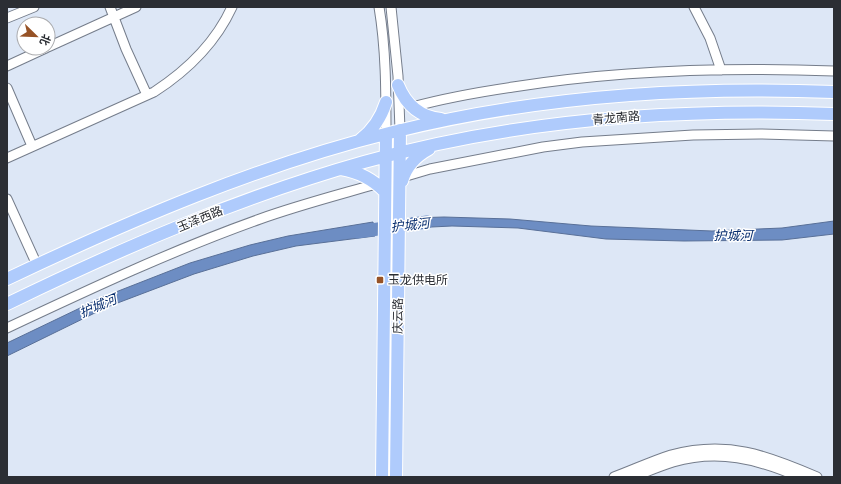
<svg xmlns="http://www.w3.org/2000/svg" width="841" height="484" viewBox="0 0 841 484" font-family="Arial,'Noto Sans SC',sans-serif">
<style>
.water{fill:#6d8dc3;stroke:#597098}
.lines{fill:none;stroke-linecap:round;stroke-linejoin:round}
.river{stroke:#6d8dc3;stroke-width:13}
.minor-casing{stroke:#757d8b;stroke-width:11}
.major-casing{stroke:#fff;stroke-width:14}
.minor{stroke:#fff;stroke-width:9}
.major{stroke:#afcbfc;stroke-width:12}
.poi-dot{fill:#965226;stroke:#fff;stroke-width:1.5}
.labels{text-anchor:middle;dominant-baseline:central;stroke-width:3;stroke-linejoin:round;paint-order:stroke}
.street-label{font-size:12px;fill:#2b2e34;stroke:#fff}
.poi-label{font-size:12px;fill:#2b2e34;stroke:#fff;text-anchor:start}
.water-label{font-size:13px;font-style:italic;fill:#082e6f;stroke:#fff}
</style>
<rect width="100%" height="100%" fill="#dde7f6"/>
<path class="water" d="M444 217 510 219 591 226 712 231 782 228 834 221V234L782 240 684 241 606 239 518 228 452 226 411 228V218Z
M373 222 375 236 296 246 253 256 194 274 107 307 7 356V343L103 297 190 263 250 245 288 236Z"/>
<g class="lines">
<path class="river" d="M357 232 427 222"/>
<defs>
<path id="minor" d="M110 7 126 49 147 95
M379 7C386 49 386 91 386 134
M391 7 398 76 400 130
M694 7 710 38 721 70
M7 18 34 7
M48 47 136 7
M7 66 46 48
M7 88 32 146
M412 107C445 98 479 92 513 87 619 70 727 67 834 71
M7 158 154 92C188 70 215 44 232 7
M403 177 430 169 543 147 582 142 693 135 760 134 834 136
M7 199 37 265
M7 328C90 289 173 250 260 219 299 205 338 195 376 184
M614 477C633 470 652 461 671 455 727 440 766 455 817 477
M633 477C646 472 660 466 673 462 718 449 758 459 799 477"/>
<path id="major" d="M398 85C406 105 420 117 441 119
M360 140C373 130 381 118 386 102
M341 169C359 172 373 179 385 192
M402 181C406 167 416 156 429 149
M7 279C131 220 259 165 393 132 538 96 686 86 834 92
M7 304C122 248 240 197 364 162 517 119 676 108 834 114
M382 477 386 134
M396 477 400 130"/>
</defs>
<use href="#minor" class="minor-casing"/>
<use href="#major" class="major-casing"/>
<use href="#minor" class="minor"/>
<use href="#major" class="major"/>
</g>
<rect class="poi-dot" x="376" y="276" width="8" height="8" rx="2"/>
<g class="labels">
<g class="street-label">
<text transform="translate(616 118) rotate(-5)">青龙南路</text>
<text transform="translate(200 219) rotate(-22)">玉泽西路</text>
<text transform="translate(398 316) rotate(-89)">庆云路</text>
</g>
<g class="poi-label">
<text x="388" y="280">玉龙供电所</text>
</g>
<g class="water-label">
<text transform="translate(410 225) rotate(-6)">护城河</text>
<text x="733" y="235">护城河</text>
<text transform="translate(98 306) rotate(-23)">护城河</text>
</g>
</g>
<rect width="841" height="484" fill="none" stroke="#2b2e34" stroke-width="16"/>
<g transform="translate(36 36) rotate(113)"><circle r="19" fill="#ffffff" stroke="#aaabae"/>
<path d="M0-3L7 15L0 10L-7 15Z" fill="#965226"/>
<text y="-6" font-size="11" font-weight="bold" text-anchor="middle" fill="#2b2e34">北</text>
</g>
</svg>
